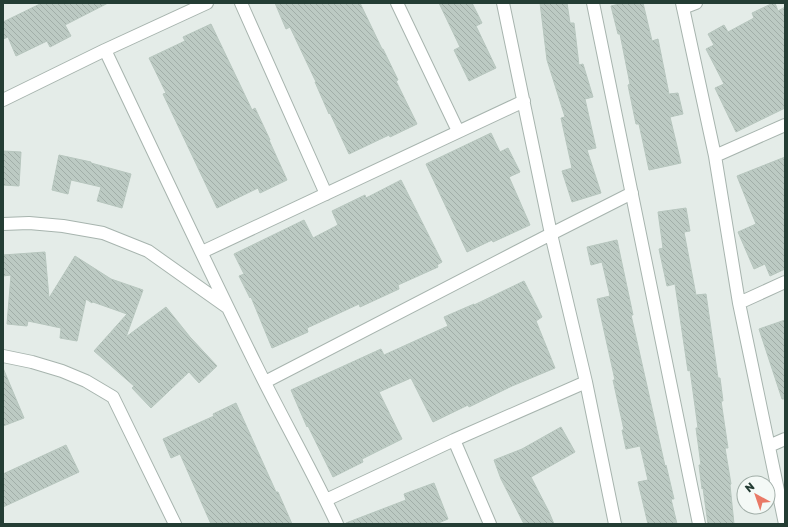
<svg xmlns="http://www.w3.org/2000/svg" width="788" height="527" viewBox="0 0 788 527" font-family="'Golos Text',sans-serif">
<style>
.building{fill:url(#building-back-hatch);stroke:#b7c6be}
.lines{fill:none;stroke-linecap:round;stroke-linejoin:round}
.minor-casing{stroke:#a7b4ae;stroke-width:14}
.minor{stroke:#fff;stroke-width:12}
</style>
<defs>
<pattern id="building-back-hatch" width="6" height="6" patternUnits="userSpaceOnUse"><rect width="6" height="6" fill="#bccac3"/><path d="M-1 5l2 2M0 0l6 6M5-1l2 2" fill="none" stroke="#a1aea8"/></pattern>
</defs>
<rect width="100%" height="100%" fill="#e4ece8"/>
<path class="building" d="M42 3H108L65 25 71 36 50 47 47 41 16 56 8 37 3 39V22Z
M275 3H360L382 49H383L398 80 396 81 417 124 390 137 389 135 349 154 330 113 329 114 315 82H316L290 27 286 29Z
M439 3H472L482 23 476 26 496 68 469 81 454 50 460 47Z
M540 3H567L570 23H574L579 65 583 64 593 97 585 99 596 148 587 150 601 193 572 202 562 171 572 168 561 118 565 117 547 60Z
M623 3H643L652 41 658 39 669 94 678 93 683 114 670 117 681 163 649 170 639 124H636L628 85 630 84 620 34H618L611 6Z
M773 3H775L778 11 785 7V108L736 132 715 88 724 84 706 49 714 45 708 34 724 25 728 32 754 18 752 13Z
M211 24 252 110 255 108 270 140H269L287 180 260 193 258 188 217 208 163 94 166 93 149 58 185 41 183 37Z
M491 133 500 152 508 148 520 172 509 177 530 225 493 242 492 240 467 252 426 164Z
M3 151 21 152 19 186 3 185Z
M59 155 91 162V163L131 174 122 208 97 201 101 187 71 180 68 194 52 190Z
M785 157V269L770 276 765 264 754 269 738 232 756 224 737 176Z
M401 180 442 262 437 265 438 267 398 285 399 289 360 307 359 304 307 328 308 332 272 348 251 297 250 298 239 276 244 274 234 254 304 220 313 238 338 225 332 211 365 195 366 198Z
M686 208 690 231 684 232 696 295 706 294 718 378H720L723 401H721L728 448H725L731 484 730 485 734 524H708L703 488 702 489 699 465H701L696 428H698L690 370 688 371 675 284 667 286 659 249 663 248 658 212Z
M617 240 633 315H631L665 466 666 465 674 499H671L677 524H648L638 482 648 480 640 446 626 449 622 430H624L613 380H615L597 299 610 296 602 262 591 265 587 247Z
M45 252 49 298 75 256 111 279 143 290 126 337 166 307 190 337 217 366 199 383 189 372 151 408 132 388 134 386 94 351 127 314 93 302 92 303 86 299 77 341 60 338 61 328 28 321 27 326 7 324 11 275 3 276V255Z
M524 281 542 317 536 321 555 368 512 386 469 407 468 405 433 422 411 378 379 392 402 439 362 459 363 462 333 477 308 426 307 427 291 390 381 349 384 355 448 326 444 317 474 304V305Z
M785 320V399H782L759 329Z
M3 368 24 418 3 426Z
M236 403 276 492H278L292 524H211L180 454 171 458 163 439 214 416 213 414Z
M561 427 575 452 531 477 549 512 554 524H524L501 479 494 460 522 449Z
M66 445 79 472 3 507V474Z
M434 483 448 519 436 524H347L346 523 406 500 404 494Z"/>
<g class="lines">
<defs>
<path id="minor" d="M241 3 326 194
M397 3 458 131
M503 3 551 234 586 382 615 524
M593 3 699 524
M682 3 715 156 739 303 785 524
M683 8 696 3
M105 50C155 155 204 260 256 365 282 418 312 470 337 524
M3 100 105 50 207 3
M715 156 785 125
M3 224 29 223 63 226 103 233 148 251 227 307
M202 252 524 101
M739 303 785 282
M3 356 32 362 62 371 86 381 113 397 175 524
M265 382 551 234 632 193
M454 440 490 524
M769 446 785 439
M326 500 454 440 586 382"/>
</defs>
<use href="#minor" class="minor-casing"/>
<use href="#minor" class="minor"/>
</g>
<rect width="788" height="527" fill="none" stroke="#243d34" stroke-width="8"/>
<g transform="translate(756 495) rotate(320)"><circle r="19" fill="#f4f9f6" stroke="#a1aea8"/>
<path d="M0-3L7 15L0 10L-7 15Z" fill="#e97966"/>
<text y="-6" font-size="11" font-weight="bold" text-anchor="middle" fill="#243d34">N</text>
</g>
</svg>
